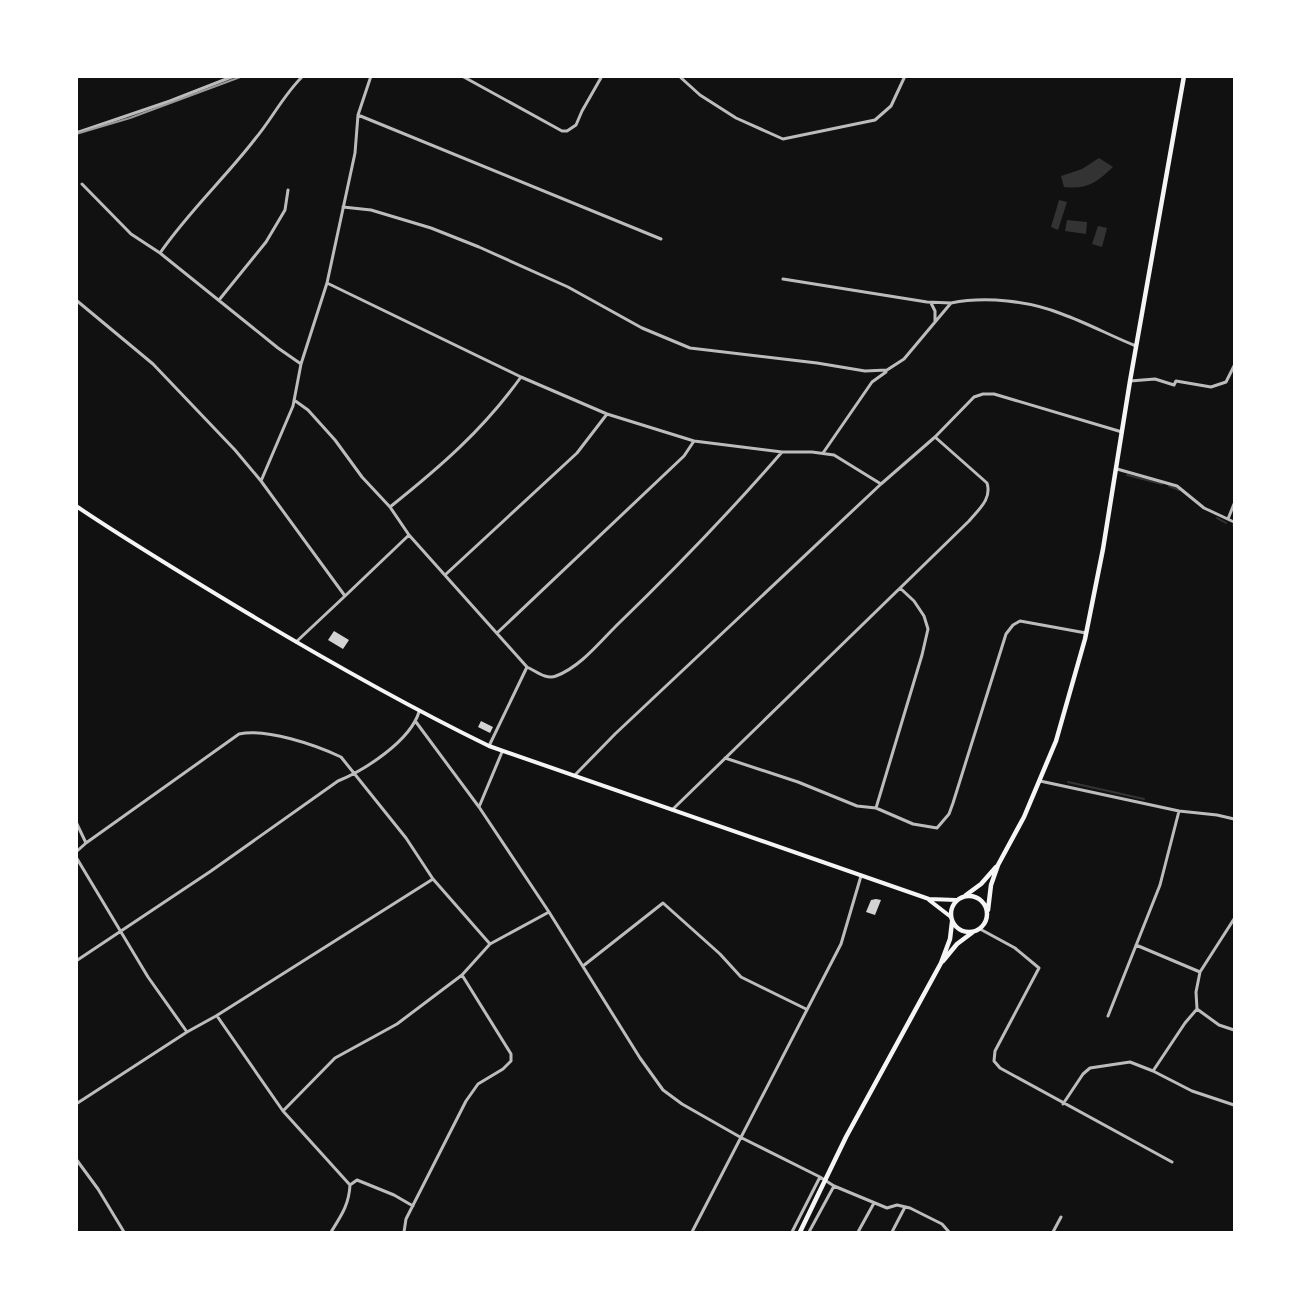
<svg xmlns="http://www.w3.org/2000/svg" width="1311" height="1309" viewBox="0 0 1311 1309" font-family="'PT Sans Narrow',sans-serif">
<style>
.water{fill:#333}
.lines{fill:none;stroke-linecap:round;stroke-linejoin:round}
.stream{stroke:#333;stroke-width:2}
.building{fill:#d3d3d3}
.minor{stroke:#bcbcbc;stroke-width:3}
.secondary{stroke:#f5f5f5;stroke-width:4}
.primary{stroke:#f5f5f5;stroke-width:4.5}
.rail{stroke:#9a9a9a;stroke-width:2}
</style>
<rect width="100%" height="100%" fill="#111"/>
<path class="water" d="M1099 158 1113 167C1097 182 1087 190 1064 187L1061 176 1082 169Z
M1059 200 1067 202 1058 230 1051 227Z
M1067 220 1087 222 1086 234 1065 231Z
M1098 226 1107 228 1102 247 1092 244Z"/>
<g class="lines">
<path class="stream" d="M1127 475 1162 484
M1169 486 1179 490
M1217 518 1226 523
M1233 525H1234
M1068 782 1144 799"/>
</g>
<path class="building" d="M334 631 349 640 343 649 328 640Z
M481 721 493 727 490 733 478 727Z
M876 899 881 900 875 915 866 912 871 900Z"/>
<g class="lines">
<path class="minor" d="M462 76 562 131H567L576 125 582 111 602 76
M679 76 700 95 736 118 783 139 875 120 891 106 905 76
M358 115 661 239
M76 133 170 101 234 76
M82 184 131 234 160 253 278 348 301 364
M343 207 371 210 431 228 479 247 568 287 642 328 690 348 817 363 865 371 887 370 904 359 951 303C986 296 1029 301 1062 314 1087 323 1111 336 1136 346
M160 253C188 212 225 178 255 139 272 119 284 94 303 76
M783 279 927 302 951 303
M327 283 521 377 607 414 694 441 782 452H812L834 455 881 484
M76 300 153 364 235 450 261 481 345 596 296 642
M219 300 266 242 285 210 288 190
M931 303 935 311V321
M1130 381 1155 379 1174 385 1176 381 1211 387 1226 382 1234 366
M294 400 308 410 335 440 362 477 390 507 409 535 527 667C536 671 546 680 556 676 580 667 599 643 616 626 674 570 729 513 782 452
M823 453 872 382 886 372
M1117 469 1177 486 1204 508 1234 522
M261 481 293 406 301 364 327 283 355 153 358 115 371 76
M390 507C440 467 483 430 521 377
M1228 519 1234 504
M445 575 577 453 607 414
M345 596 409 535
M497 633 684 456 694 441
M416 722 479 807 549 912 640 1058 663 1090 682 1104 740 1137 820 1177 834 1186 887 1208 897 1205 910 1208 942 1224 949 1232
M489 746 527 667
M725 758 798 782 857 806 876 808 922 655 928 629 924 616 914 601 900 588
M575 775 615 734 881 484 935 437 974 397 983 394H994L1122 432
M1040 781 1179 811 1217 815 1234 819
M479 807 502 752
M876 808 913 824 937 828 949 814 953 803 1006 634 1013 625 1020 621 1086 633
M672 810 969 521C979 509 992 499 987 483L935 437
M76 822 86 843
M76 852 86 843 239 734C266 728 316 745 341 757L406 838 433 879 490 944
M76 857 148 977 187 1032 216 1016 433 879
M1234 919 1200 972 1196 992 1197 1009 1219 1025 1234 1030
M980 929 1015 948 1039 968 995 1051 994 1061 1000 1068 1172 1162
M1136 945 1200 972
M76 961 211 871 338 781C365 770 410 741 419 712
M583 966 663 903 720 954 741 977 806 1009
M217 1016 283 1111 350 1185C349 1205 341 1216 331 1232
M1108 1016 1160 885 1179 811
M1153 1071 1192 1091 1234 1105
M76 1104 187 1032
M1063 1104 1083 1074 1090 1068 1130 1062 1153 1071 1185 1023 1197 1009
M283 1111 335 1058 397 1024 462 975 490 944 549 912
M76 1159 98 1189 124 1232
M350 1185 357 1180 394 1195 413 1206
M404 1232 406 1219 466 1101 478 1084 503 1069 511 1061V1054L462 975
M692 1232 841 944 861 876
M792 1232 820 1177
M809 1232 834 1186
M858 1232 874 1203
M892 1232 905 1207
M1053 1232 1061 1217"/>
<path class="secondary" d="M76 506C128 541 181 573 234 605 317 655 401 703 489 746L929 899 956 900
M929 900 951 917"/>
<path class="primary" d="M966 895 981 884 996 867
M951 914a18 18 0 1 1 36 0a18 18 0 1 1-36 0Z
M988 910 991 885 998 865 1024 817 1056 741 1085 639 1103 549 1130 381 1184 76
M943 961 957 944 973 932
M800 1232 846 1137 941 963 950 939 952 922"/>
<path class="rail" d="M76 134 130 118 243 76"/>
</g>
<rect width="1311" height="1309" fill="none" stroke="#ffffff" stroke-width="156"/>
</svg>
